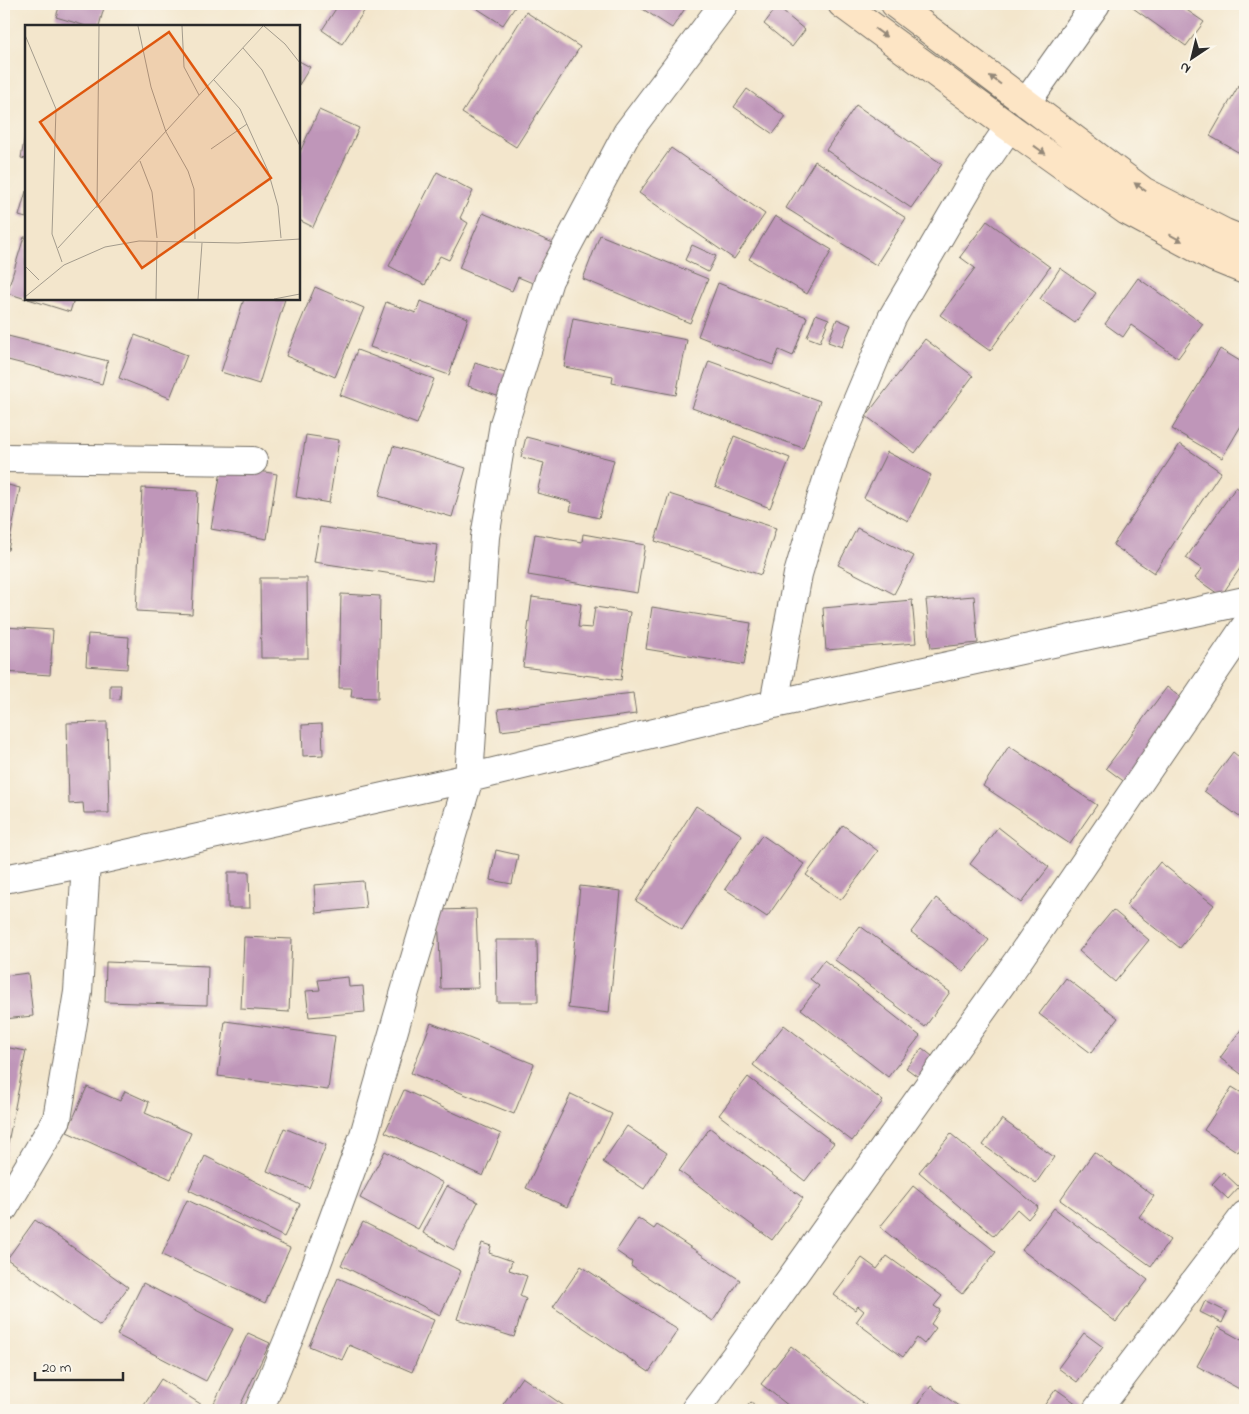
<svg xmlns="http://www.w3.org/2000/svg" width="1249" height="1414" viewBox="0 0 1249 1414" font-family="'Indie Flower',sans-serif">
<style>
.building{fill:#bf96b9}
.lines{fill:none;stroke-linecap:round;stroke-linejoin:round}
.minor-casing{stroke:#716c63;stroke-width:30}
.secondary-casing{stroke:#716c63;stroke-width:30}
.minor{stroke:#fff;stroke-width:28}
.secondary{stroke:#fde5c5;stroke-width:28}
.oneway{fill:#948878}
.inset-road{fill:none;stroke:#a39b8c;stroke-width:1}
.view{fill:#df570e;fill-opacity:0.15;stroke:#df570e;stroke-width:2.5}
.inset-edge{fill:none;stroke:#2b2b2b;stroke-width:2.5}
</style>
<rect width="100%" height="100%" fill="#fbf7ec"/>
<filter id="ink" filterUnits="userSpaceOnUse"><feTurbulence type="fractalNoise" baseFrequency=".02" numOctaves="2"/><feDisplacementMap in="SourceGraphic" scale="10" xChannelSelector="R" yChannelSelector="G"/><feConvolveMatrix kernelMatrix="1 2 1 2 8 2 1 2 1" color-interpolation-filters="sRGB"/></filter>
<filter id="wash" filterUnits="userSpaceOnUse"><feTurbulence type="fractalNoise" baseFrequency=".0096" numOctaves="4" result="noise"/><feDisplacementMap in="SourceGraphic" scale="20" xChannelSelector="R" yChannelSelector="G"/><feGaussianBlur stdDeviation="1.12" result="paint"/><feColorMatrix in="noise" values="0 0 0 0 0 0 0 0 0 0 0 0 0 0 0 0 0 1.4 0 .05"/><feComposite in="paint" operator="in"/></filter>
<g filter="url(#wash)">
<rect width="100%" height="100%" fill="#f3e6cc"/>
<g id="blocks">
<path class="building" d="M60 4H105L99 26H86L56 17Z
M339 4H369L342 44 322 30Z
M470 4H517L503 25Z
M635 4H688L672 28Z
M1136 4H1178L1204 22 1186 46 1133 8Z
M777 7 805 30 792 47 764 24Z
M526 12 580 47 516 147 462 113Z
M299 61 310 67 299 85Z
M1239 85 1245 89V156L1210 136Z
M747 89 786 117 773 134 734 107Z
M856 105 942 164 911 208 826 150Z
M319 110 359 128 313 227 299 220V154Z
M25 135H26V159L21 158Z
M671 148 765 214 734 259 639 193Z
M815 161 906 218 876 265 786 208Z
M437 172 473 191 460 218 468 223 449 260 440 256 425 285 389 266Z
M26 191V218L19 216Z
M483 213 553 243 535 284 518 277 512 291 459 268Z
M775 216 832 250 807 294 749 259Z
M987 221 1050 267 990 351 940 315 975 268 960 257Z
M600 235 708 279 690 323 583 279Z
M24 237H26V299L7 293Z
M692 245 716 256 708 272 685 260Z
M1060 268 1096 293 1075 323 1040 299Z
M1138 278 1203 324 1178 358 1131 325 1123 337 1105 324Z
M718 283 807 317 793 356 779 350 773 365 698 336Z
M315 287 364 308 335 377 286 356Z
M28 299H74L70 312Z
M244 299H285L259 384 221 372Z
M420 301 468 318 449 375 370 347 386 302 416 313Z
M816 314 829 319 820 342 807 337Z
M573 318 687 340 676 395 612 383 613 376 564 367Z
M837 319 851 325 842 347 828 342Z
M4 335 108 361 102 384 4 359Z
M135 335 187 355 170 398 119 378Z
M925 339 973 376 915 453 866 416Z
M1220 349 1245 364V419L1222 458 1172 429Z
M357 350 434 379 417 424 340 395Z
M709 361 820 401 803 448 692 408Z
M475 363 508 374 500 397 468 386Z
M306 435 339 440 329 503 296 497Z
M734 436 790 458 770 508 715 486Z
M526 437 614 460 599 518 570 511 572 502 537 493 544 463 521 457Z
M1180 444 1221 472 1154 573 1113 545Z
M393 446 466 468 452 517 379 496Z
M887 452 931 475 908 521 864 498Z
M222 465 277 474 267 539 211 529Z
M4 484 20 488 8 550H4Z
M1236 487 1245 493V561L1221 596 1195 578 1202 569 1186 558Z
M142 488 198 491 192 614 136 611Z
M669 494 776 528 761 575 655 541Z
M320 527 437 545 432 580 314 562Z
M857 528 914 556 894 594 838 565Z
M535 534 582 542 583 534 645 545 637 593 528 575Z
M260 578H307L308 658H261Z
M341 594 380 596 378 698 351 697 352 688H339Z
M974 596 978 643 931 648 926 600Z
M532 597 581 604 578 627 592 628 595 607 630 612 621 680 523 667Z
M912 600 916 643 826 650 823 608Z
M652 607 751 623 744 665 646 649Z
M4 627 53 630 50 675 4 672Z
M88 634 129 637 127 669 86 666Z
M110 685H121L120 699 110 698Z
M1167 687 1186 702 1126 783 1106 768Z
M633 693 636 714 501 731 498 709Z
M107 722 109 813H84L83 803 69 804 67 723Z
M322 724 323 755 303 756 302 725Z
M1009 746 1097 805 1070 844 983 786Z
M1233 752 1245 762V821L1204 791Z
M696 806 742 835 682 930 636 901Z
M843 825 878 851 841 900 806 875Z
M998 827 1049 867 1021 903 970 864Z
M762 835 804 864 767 917 725 889Z
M496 850 518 855 512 884 490 880Z
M1160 862 1214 905 1180 948 1126 905Z
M228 872H249L250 908H228Z
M363 881 366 908 316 913 314 885Z
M580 886 621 891 609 1013 568 1008Z
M936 898 989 940 964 972 911 932Z
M476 909 479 988 441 989 438 910Z
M1113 910 1149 940 1115 982 1079 951Z
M860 926 950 992 925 1027 835 960Z
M244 937 292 939 289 1012 241 1009Z
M496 940H537L538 1002H497Z
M824 960 920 1036 888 1077 801 1009 819 986 810 979Z
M106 962 208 966 207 1005 105 1002Z
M28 973 33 1016 4 1019V976Z
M348 977 349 987 363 986 365 1012 309 1017 306 991 320 990 318 980Z
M1066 978 1118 1018 1091 1053 1039 1014Z
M225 1021 335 1036 328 1090 218 1076Z
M431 1023 534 1064 514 1114 411 1073Z
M1245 1024V1077L1220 1058Z
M784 1025 883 1101 852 1141 753 1065Z
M4 1047 26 1051 5 1158H4Z
M922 1048 937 1060 921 1079 906 1068Z
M748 1077 834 1143 805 1181 719 1115Z
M87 1087 120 1101 125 1091 149 1102 145 1113 191 1133 171 1179 67 1132Z
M1232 1087 1245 1095V1142L1238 1152 1204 1130Z
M404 1090 501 1134 483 1176 385 1132Z
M571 1094 612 1114 567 1207 526 1188Z
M1002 1119 1054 1157 1036 1183 983 1145Z
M627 1126 667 1153 644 1189 603 1162Z
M284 1128 326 1145 309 1188 267 1171Z
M710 1128 803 1198 772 1240 679 1171Z
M951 1134 1038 1207 1028 1219 1017 1209 994 1236 919 1172Z
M385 1151 443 1183 418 1229 360 1198Z
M1094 1152 1154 1196 1139 1217 1170 1240 1151 1266 1060 1200Z
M205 1156 300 1204 284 1237 189 1190Z
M1223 1172 1239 1187 1228 1199 1212 1184Z
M447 1186 478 1202 454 1250 423 1233Z
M913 1186 996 1252 962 1294 880 1227Z
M187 1200 290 1248 265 1303 162 1255Z
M1054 1208 1148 1280 1116 1322 1022 1250Z
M638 1218 654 1229 657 1225 740 1280 713 1321 631 1266 632 1262 616 1251Z
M35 1220 128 1287 100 1326 7 1259Z
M363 1222 461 1271 440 1315 341 1265Z
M482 1243 491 1246 489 1253 512 1261 509 1270 527 1276 520 1296 526 1299 514 1337 457 1319Z
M887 1256 942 1296 934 1306 940 1310 931 1324 936 1328 924 1344 917 1338 903 1357 856 1322 864 1311 858 1306 855 1310 834 1295 862 1258 877 1269Z
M581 1266 678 1330 649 1372 553 1307Z
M338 1278 434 1320 412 1372 349 1345 342 1360 309 1346Z
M143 1283 233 1329 206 1381 117 1335Z
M1205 1301 1227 1312 1222 1323 1200 1312Z
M1218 1327 1245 1342V1392L1197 1366Z
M248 1333 270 1343 238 1410H228L214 1403Z
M1084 1333 1103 1347 1077 1382 1058 1368Z
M791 1346 872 1410H794L761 1384Z
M522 1377 570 1410H499Z
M161 1379 210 1410H141Z
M931 1386 964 1410H913Z
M1056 1389 1077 1404 1073 1410H1041Z
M751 1402 762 1410H744Z"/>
</g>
</g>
<g filter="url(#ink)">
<use href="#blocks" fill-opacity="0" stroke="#716c63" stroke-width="1"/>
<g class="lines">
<defs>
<path id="minor" d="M1026 103 1096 4
M4 458 253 461
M774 704 798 574 811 530 837 449 892 318 972 181 1009 127
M4 879 86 863 469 778 774 704 1245 601
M4 1208 57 1119 78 992 86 863
M259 1410 294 1326 364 1135 404 995 469 778 485 537 504 424 549 280 627 133 724 4
M695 1410 737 1354 1017 962 1245 627
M1097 1410 1245 1215"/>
<path id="secondary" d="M842 4 1009 127 1127 211 1213 257 1245 270
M895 4 1143 191 1225 233 1245 241"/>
</defs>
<use href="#minor" class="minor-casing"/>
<use href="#secondary" class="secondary-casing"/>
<use href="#minor" class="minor"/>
<use href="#secondary" class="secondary"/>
</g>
<defs><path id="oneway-solid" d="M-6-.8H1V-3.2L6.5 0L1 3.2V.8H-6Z" transform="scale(1.25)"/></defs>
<g class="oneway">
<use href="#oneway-solid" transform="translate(881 33) rotate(36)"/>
<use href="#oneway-solid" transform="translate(995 80) rotate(-143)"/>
<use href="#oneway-solid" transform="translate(1040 150) rotate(36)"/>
<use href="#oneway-solid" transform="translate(1140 187) rotate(-145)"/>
<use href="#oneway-solid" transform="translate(1176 238) rotate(28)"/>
</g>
</g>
<g transform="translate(25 25)">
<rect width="275" height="275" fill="#f3e6cc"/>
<path class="inset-road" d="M113 1 126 62 141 107 163 146 169 164 170 214M157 1 159 42 174 70M239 1 260 19 275 38M0 10 31 84 27 209 37 237M218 23 237 45 275 121M189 55 215 84 243 146 253 181 256 213M186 124 222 99M115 136 127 167 132 213M72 183 74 1M33 223 238 1M0 241 14 255M0 272 39 240 80 222 114 216 213 218 275 214M131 274 132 216M173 274 177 218M249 274 275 269"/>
<path class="view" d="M144 7 246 153 117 243 15 97Z"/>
<rect width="275" height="275" class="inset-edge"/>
</g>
<rect width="1249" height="1414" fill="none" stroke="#fbf7ec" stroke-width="20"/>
<g transform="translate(1192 58) rotate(215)" stroke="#fbf7ec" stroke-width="4" paint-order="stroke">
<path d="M0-4L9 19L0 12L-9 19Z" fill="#2b2b2b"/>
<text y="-8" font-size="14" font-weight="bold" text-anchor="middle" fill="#2b2b2b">N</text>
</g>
<path d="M35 1372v8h88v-8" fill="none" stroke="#2b2b2b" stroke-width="2.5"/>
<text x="42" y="1372" font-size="15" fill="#2b2b2b" stroke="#fbf7ec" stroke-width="4" paint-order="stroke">20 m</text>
</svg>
